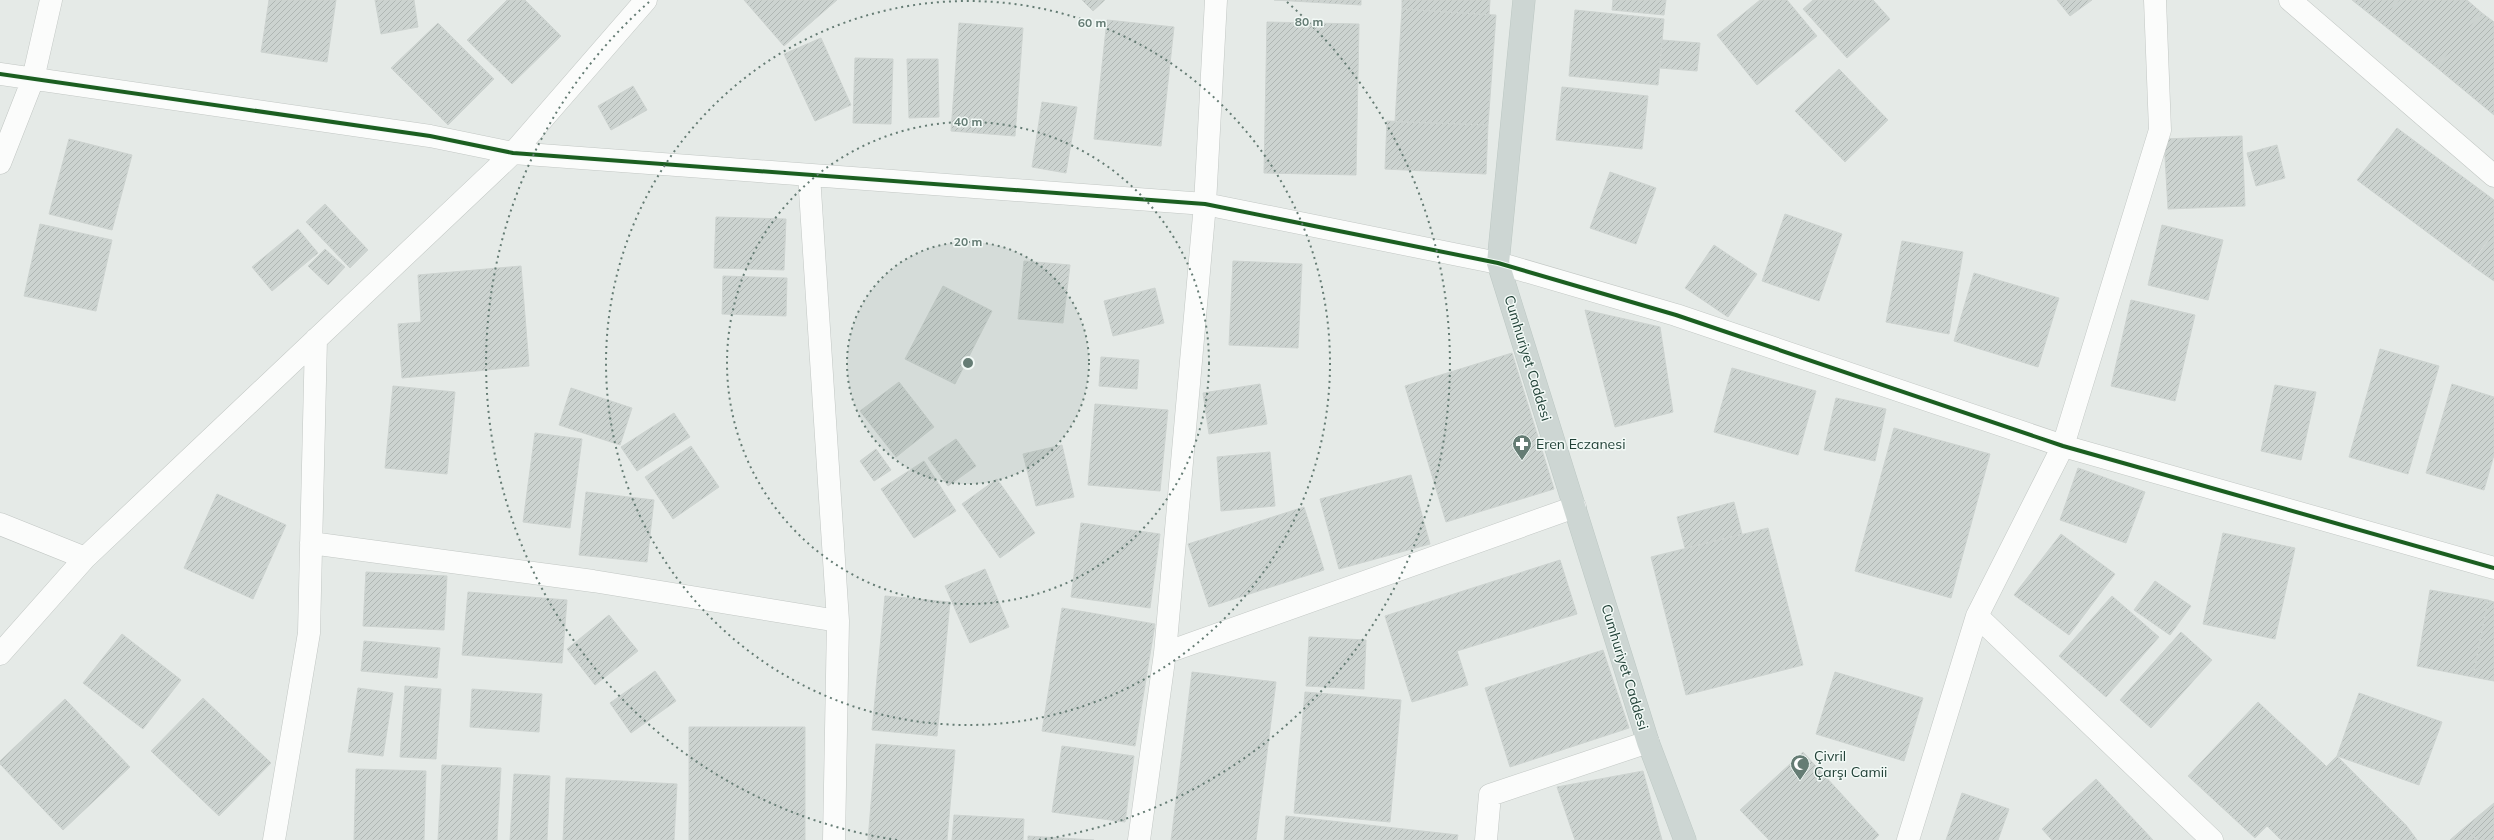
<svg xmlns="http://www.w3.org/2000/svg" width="2494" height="840" viewBox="0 0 2494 840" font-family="Mulish,sans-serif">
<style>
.building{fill:url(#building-hatch);stroke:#cdd3d0}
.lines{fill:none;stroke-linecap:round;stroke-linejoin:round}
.minor-casing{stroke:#c2c7c4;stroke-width:23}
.major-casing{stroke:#bcc7c3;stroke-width:23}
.minor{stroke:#fbfcfb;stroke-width:22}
.major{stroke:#cdd6d3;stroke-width:22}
.cycleway-casing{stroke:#f2f9f6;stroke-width:6}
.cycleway{stroke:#1b5e20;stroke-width:4}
.ring{fill:none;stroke:#657c74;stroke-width:2;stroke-dasharray:2 4}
.labels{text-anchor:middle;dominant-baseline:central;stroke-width:3;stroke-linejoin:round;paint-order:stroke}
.street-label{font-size:14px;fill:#204036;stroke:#f2f9f6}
.poi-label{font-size:14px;fill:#204036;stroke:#f2f9f6;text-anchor:start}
.centre{fill:#657c74;stroke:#f2f9f6;stroke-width:2}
.ring-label{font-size:12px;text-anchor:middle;font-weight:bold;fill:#657c74;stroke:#f2f9f6;stroke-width:3;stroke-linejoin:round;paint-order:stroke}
</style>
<defs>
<pattern id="building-hatch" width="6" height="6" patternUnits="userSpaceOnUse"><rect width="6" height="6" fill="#ccd3d0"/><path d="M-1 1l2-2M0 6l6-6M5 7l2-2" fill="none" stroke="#afb6b3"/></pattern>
</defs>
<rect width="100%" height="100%" fill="#e5eae7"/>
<path class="building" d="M269 0H336L327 62 261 52Z
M375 0H414L418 27 381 34Z
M507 0H525L561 36 512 84 467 40Z
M744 0H837L784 46Z
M1082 0H1105L1093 11Z
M1274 0H1361V5Z
M1402 0H1490L1489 15 1402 9Z
M1613 0H1666L1664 15 1612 10Z
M1760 0H1787L1817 36 1757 85 1717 35Z
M1813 0H1873L1890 19 1847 58 1803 9Z
M2057 0H2092L2070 16Z
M2352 0H2399L2381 23Z
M2399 0H2467L2482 13 2436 67 2381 23Z
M1402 9 1496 15 1488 125 1395 122Z
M1575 10 1664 19 1658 85 1569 76Z
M2482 13 2494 22V115L2436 67Z
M1107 20 1174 27 1161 146 1094 139Z
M1267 22 1359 24 1356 175 1264 173Z
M438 23 494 79 448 125 391 68Z
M959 23 1023 28 1015 136 951 131Z
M821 38 851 105 815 121 784 54Z
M1662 40 1700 43 1697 71 1660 68Z
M855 58 893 59 891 124 853 123Z
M907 59H938L939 117 909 118Z
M1839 69 1888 120 1845 162 1795 111Z
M633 86 647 110 611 130 598 106Z
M1562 87 1648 96 1642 149 1556 140Z
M1042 102 1077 107 1066 173 1032 167Z
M1387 121 1488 125 1486 174 1385 169Z
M2397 128 2494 200V232L2470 264 2357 180Z
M2242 136 2245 206 2168 209 2164 139Z
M69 139 132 155 112 230 49 214Z
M2277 145 2285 178 2256 186 2247 153Z
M1610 172 1656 188 1636 244 1590 228Z
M325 204 368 250 350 268 306 222Z
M1785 214 1842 234 1819 301 1762 281Z
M716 217 786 219 784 270 714 268Z
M40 224 112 240 96 311 24 296Z
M2162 225 2223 240 2208 300 2148 285Z
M298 229 318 253 272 291 252 267Z
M2494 233V281L2471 265Z
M1902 241 1963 252 1949 334 1886 322Z
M1714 245 1757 274 1728 317 1685 288Z
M325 249 345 267 328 285 308 266Z
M1024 261 1070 265 1063 323 1018 319Z
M1233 261 1302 264 1298 348 1229 345Z
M521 266 529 366 402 378 398 324 421 322 418 275Z
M1974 273 2059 298 2038 367 1954 341Z
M723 276 787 278 786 316 722 314Z
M943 286 992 311 955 384 905 359Z
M1155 288 1164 323 1113 336 1104 301Z
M2131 300 2195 315 2175 401 2111 386Z
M1585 310 1660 327 1673 412 1615 427Z
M2380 349 2439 366 2408 474 2349 457Z
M1512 353 1554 489 1446 522 1405 386Z
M1101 357 1139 360 1137 389 1099 386Z
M1732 368 1816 391 1798 455 1714 432Z
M899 382 934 427 896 457 860 411Z
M1260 384 1267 424 1209 434 1203 393Z
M2452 384 2494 397V455L2484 490 2426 473Z
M2275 385 2316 392 2301 460 2261 451Z
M393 386 455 392 447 474 385 468Z
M571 388 632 408 620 445 559 425Z
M1836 398 1886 409 1875 461 1824 450Z
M1095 404 1168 410 1160 491 1088 485Z
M674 413 690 437 637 471 621 447Z
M1894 428 1990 454 1951 598 1855 571Z
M535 433 582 439 570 528 523 522Z
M956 439 976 466 948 486 928 458Z
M1062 445 1074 497 1036 506 1023 454Z
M691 446 719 487 673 519 645 477Z
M876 449 891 470 874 481 860 461Z
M1270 452 1275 506 1221 511 1217 457Z
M924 461 956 511 914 538 881 489Z
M2078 468 2145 492 2126 543 2060 520Z
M1411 475 1430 544 1339 569 1320 499Z
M997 479 1035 533 1000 558 962 504Z
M586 492 654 500 647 562 579 555Z
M217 494 286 525 253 599 184 568Z
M1734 502 1742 534 1685 548 1677 517Z
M1304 507 1324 570 1209 607 1188 544Z
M1081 523 1160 534 1150 608 1071 597Z
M1768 528 1803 665 1686 695 1651 557Z
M2223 533 2295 548 2275 639 2203 624Z
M2061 534 2115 574 2069 635 2014 595Z
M1560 560 1577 614 1457 651 1468 685 1412 702 1385 616Z
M985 569 1009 627 970 643 945 586Z
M366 572 447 576 444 630 363 626Z
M2155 581 2191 606 2170 635 2134 610Z
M2430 590 2488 600 2473 677 2417 666Z
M468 592 567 600 562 663 462 655Z
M885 596 950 602 937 736 872 730Z
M2112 596 2159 637 2106 697 2059 656Z
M2488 600 2494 602V681L2473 677Z
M1062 608 1155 624 1135 746 1042 731Z
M609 615 638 651 595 685 567 649Z
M2181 632 2212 660 2151 728 2120 700Z
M122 634 181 680 143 729 83 683Z
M1309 637 1366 640 1364 689 1306 686Z
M364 641 440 648 437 678 361 671Z
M1603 650 1629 728 1510 767 1485 688Z
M655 671 676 701 631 733 610 703Z
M1192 672 1276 682 1256 840H1171Z
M1835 672 1923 698 1904 761 1816 734Z
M405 686 441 689 436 759 400 757Z
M358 688 393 693 383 756 348 752Z
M472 689 542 694 539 732 470 727Z
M1305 692 1401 700 1390 822 1294 813Z
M2359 693 2442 722 2419 785 2337 756Z
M203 698 271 763 219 816 151 751Z
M65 699 130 767 63 830 0 764V761Z
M2258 702 2326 766 2255 838 2188 776Z
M689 727H805V840H689Z
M876 744 955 750 947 840H868Z
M1062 746 1134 756 1125 822 1052 812Z
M1803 752 1879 835 1874 840H1769L1740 810Z
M2337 756 2406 825 2391 840H2281L2267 826Z
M442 765 501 768 497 840H438Z
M356 769 426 771 424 840H354Z
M1643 771 1662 840H1575L1557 787Z
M514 774 550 776 547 840H510Z
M566 778 677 784 674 840H563Z
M2096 779 2153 840H2052L2042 829Z
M1962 793 2009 809 1998 840H1946Z
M2494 803V840H2477L2465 827Z
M954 815 1024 819 1023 840H952Z
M1286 816 1458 835 1457 840H1284Z
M2406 825 2417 840H2391Z
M2465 827 2477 840H2450Z
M1028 836 1094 840H1028Z"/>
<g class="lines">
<defs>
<path id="minor" d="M2290 0 2494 176
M0 74 430 136 513 153 1205 204 1498 263 1676 315 2063 446 2494 568
M0 163 33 79 51 0
M809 175 838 621 834 840
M0 524 85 558
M311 543 593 581 838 621
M1977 616 2212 840
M1165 653 1575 507
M0 654 85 558 513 153 646 0
M274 840 309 633 316 339
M1139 840 1165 653 1205 204 1216 0
M1486 840 1490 795 1648 742
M1908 840 1977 616 2063 446 2160 130 2155 0"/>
<path id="major" d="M1524 0 1498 263 1648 742 1685 840"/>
</defs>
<use href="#minor" class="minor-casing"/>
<use href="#major" class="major-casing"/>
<use href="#minor" class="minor"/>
<use href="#major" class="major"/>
<defs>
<path id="cycleway" d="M0 74 430 136 513 153 1205 204 1498 263 1676 315 2063 446 2494 568"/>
</defs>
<use href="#cycleway" class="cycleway-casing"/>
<use href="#cycleway" class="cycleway"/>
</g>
<circle cx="968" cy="363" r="121" fill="#657c74" fill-opacity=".12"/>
<g class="ring">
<circle cx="968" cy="363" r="121"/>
<circle cx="968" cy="363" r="241"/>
<circle cx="968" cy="363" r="362"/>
<path d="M897 840A482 482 0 0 1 649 2M1287 2A482 482 0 0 1 1039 840"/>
</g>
<defs>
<symbol id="pharmacy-pin" viewBox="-11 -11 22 30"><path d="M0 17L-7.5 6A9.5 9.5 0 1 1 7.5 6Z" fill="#657c74" stroke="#f2f9f6"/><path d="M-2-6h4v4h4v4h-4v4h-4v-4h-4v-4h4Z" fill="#fff"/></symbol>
<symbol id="mosque-pin" viewBox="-11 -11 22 30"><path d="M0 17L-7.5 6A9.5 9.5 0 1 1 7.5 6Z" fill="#657c74" stroke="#f2f9f6"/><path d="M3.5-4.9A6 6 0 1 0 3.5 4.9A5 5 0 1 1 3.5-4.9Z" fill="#fff"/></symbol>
</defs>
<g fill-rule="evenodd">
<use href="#pharmacy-pin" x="1511" y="433" width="22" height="30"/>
<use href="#mosque-pin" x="1789" y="753" width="22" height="30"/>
</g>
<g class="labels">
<g class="street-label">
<text transform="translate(1528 358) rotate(73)">Cumhuriyet Caddesi</text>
<text transform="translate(1625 667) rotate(73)">Cumhuriyet Caddesi</text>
</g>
<g class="poi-label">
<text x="1536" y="444">Eren Eczanesi</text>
<text x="1814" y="756">Çivril<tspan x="1814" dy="16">Çarşı Camii</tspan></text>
</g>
</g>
<circle cx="968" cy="363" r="6" class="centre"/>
<g class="ring-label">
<text x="1309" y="26">80 m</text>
<text x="1092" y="27">60 m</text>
<text x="968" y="126">40 m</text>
<text x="968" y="246">20 m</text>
</g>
</svg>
